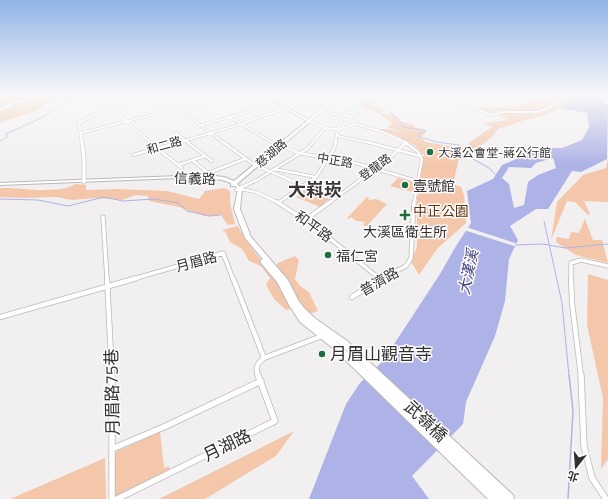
<svg xmlns="http://www.w3.org/2000/svg" width="608" height="499" viewBox="0 0 608 499" font-family="'Titillium Web','Noto Sans TC',sans-serif">
<style>
.green{fill:#f4c7ab}
.water{fill:#aeb3e7;fill-rule:evenodd}
.pier{fill:#f2eff0}
.lines{fill:none;stroke-linecap:round;stroke-linejoin:round}
.stream-far1{stroke:#aeb3e7;stroke-width:1}
.stream{stroke:#aeb3e7;stroke-width:1.5}
.minor-far4-casing{stroke:#bbb8b9;stroke-width:3}
.minor-far3-casing{stroke:#bbb8b9;stroke-width:3.5}
.minor-far2-casing{stroke:#bbb8b9;stroke-width:5}
.minor-far1-casing{stroke:#bbb8b9;stroke-width:6}
.minor-casing{stroke:#bbb8b9;stroke-width:7}
.tertiary-far1-casing{stroke:#bbb8b9;stroke-width:3.5}
.tertiary-casing{stroke:#bbb8b9;stroke-width:4.5}
.primary-casing{stroke:#bbb8b9;stroke-width:2}
.minor-far4{stroke:#fff;stroke-width:2}
.minor-far3{stroke:#fff;stroke-width:2.5}
.minor-far2{stroke:#fff;stroke-width:3.5}
.minor-far1{stroke:#fff;stroke-width:4.5}
.minor{stroke:#fff;stroke-width:5.5}
.tertiary-far1{stroke:#fff;stroke-width:2.5}
.tertiary{stroke:#fff;stroke-width:3.5}
.primary{fill:#fff;fill-rule:evenodd}
.poi-dot{fill:#1c6e3f;stroke:#fffcfd;stroke-width:1.5}
.labels{text-anchor:middle;dominant-baseline:central;stroke-width:3;stroke-linejoin:round;paint-order:stroke}
.far-street-label{font-size:12px;fill:#313030;stroke:#fffcfd}
.far-poi-label{font-size:12px;fill:#313030;stroke:#fffcfd;text-anchor:start}
.street-label{font-size:14px;fill:#313030;stroke:#fffcfd}
.poi-label{font-size:14px;fill:#313030;stroke:#fffcfd;text-anchor:start}
.park-label{font-size:14px;fill:#60310b;stroke:#fffcfd}
.water-label{font-size:15px;font-style:italic;fill:#3e3e7e;stroke:#fffcfd}
.near-poi-label{font-size:17px;fill:#313030;stroke:#fffcfd;text-anchor:start}
.near-street-label{font-size:17px;fill:#313030;stroke:#fffcfd}
.district-label{font-size:18px;font-weight:bold;fill:#393638;stroke:#fffcfd}
</style>
<rect width="100%" height="100%" fill="#f2eff0"/>
<path class="green" d="M3 95H17L22 97 41 95 12 102 0 108V96Z
M47 95H60L56 98 59 100 47 103C42 112 11 118 0 123V110L19 102Z
M549 95H571L556 110 543 116 525 120 498 129 492 137 469 155V143L492 127 484 123 509 120 479 108 482 106 486 108 516 106 549 97Z
M367 99H370L371 103 385 111 379 113 390 115V114L394 115 400 122 412 124 416 128 427 131 421 137 426 142 466 149 459 158 453 184 461 187 464 195 466 223 437 249 419 275 411 262 417 246V198L423 156 429 157C419 154 420 149 412 144 400 137 386 133 373 129H390L404 133 388 127 392 123 373 110 364 109 361 107 362 100Z
M608 159V202L584 201 590 214 588 215 575 202 567 201 551 240 557 202 583 175 606 168Z
M398 178 415 183 413 192 390 186Z
M75 184 86 185V190L118 189 167 191 199 199 205 191 224 188 230 191V203L235 224 228 225 221 215 204 216 179 207 149 201 148 196 136 195 122 200 98 198 71 200 57 197 26 198 0 197V188C18 187 60 195 75 184Z
M306 189 329 199 320 207 296 197Z
M367 197 369 198 368 200 376 199 387 204 367 226 363 225 365 222 356 221 351 217 349 219 347 218Z
M585 219 593 240H602L608 263 576 255 556 242 557 237 569 239 571 232 579 233Z
M238 226C252 256 283 277 290 309L286 310 274 299 266 285 270 278 261 266 249 261 242 249 230 242 226 233 222 230Z
M295 256 299 260 295 279 300 286 309 292 318 311 312 313 307 312 276 266 278 263Z
M588 274 608 280V459L601 469 603 398 587 325Z
M294 431 276 456 205 499H159Z
M160 432 164 468 169 466 170 472 112 499 111 454Z
M105 458 106 499H10Z"/>
<path class="water" d="M573 95H599V98L608 104 607 159 581 172 572 171 548 209H536L510 226 518 240 509 259 505 301 495 336 466 402 463 424 412 476 429 499H309L346 404 360 383 383 361 440 274 456 246 471 223 467 191 493 179 502 165 543 148H562L582 140 589 127 587 113 560 108ZM553 158 556 168 538 175 528 182 524 205 514 208 509 184 502 178 509 167 531 168 536 163Z"/>
<path class="pier" d="M466 227 506 240 518 244 517 247 464 230Z"/>
<g class="lines">
<path class="stream-far1" d="M389 112 398 118 403 127 425 130V132L417 134 418 136 436 142 459 145 466 155 489 168 495 174
M0 141 7 137 6 134 44 117 56 106 82 95
M0 199 38 200 68 206 104 197 123 201 154 199 178 203 187 211 210 216 220 215
M544 221 562 303 569 376
M515 245 543 244 565 248 608 244"/>
<path class="stream" d="M568 499 573 411 569 375"/>
<defs>
<path id="minor-far4" d="M160 95 224 143
M286 95 310 110 359 118
M444 95 465 106 493 115 503 112H537L551 107 562 95
M352 97 359 95
M105 108 113 109 151 143
M347 109 362 112 358 119
M229 117 273 143
M309 121C326 130 338 132 356 124
M356 124 383 132 407 143
M201 125 262 108
M175 132 189 143
M80 133 232 95
M338 136 370 143
M176 143 242 124 262 116 287 109
M312 143 324 129
M335 143 339 126 350 103 352 95"/>
<path id="minor-far3" d="M149 142 182 168
M187 142 212 161
M223 142 253 164 304 186
M272 142 299 153 355 163 417 181
M367 142 420 156
M405 142 418 152 422 159 414 203
M133 155 180 142
M192 160 208 173
M178 165 205 156
M274 169 316 177
M204 178 208 173 245 159
M240 189 256 192 279 203
M236 190 257 180 307 149 313 142
M279 202 316 177 334 149 336 142
M329 203 391 157 406 142"/>
<path id="minor-far2" d="M277 202 313 225 380 279
M103 217 107 279
M305 220 330 202
M133 279 223 253 233 279
M381 279 406 266 411 258 414 202
M571 279V263L581 260 608 266"/>
<path id="minor-far1" d="M107 278 112 376
M233 278 264 358 322 336
M378 278 380 279
M571 278 572 303 581 376
M352 297 383 278
M0 317 137 278
M258 376C255 367 257 364 264 358"/>
<path id="minor" d="M112 375V499
M581 375 584 446 592 478 606 499
M112 449 166 426 261 381
M117 499 275 421 258 375"/>
<path id="tertiary-far1" d="M0 110 15 103 42 95
M309 121 333 99 340 95
M82 143 79 123 110 106 156 95"/>
<path id="tertiary" d="M82 142 84 159V182"/>
<path id="primary" d="M261 95H265L311 121 237 184 242 189 240 209 251 237 288 280 298 300 304 308 316 319 347 341 513 495 514 499H488L334 349 300 322 289 305 277 282 261 263 260 261 263 259 245 238 234 209 238 189 235 186H231V183L222 180 205 177 0 185V183L205 175 224 177 234 181 307 121ZM336 341 341 345 374 377 340 345Z"/>
</defs>
<use href="#minor-far4" class="minor-far4-casing"/>
<use href="#minor-far3" class="minor-far3-casing"/>
<use href="#minor-far2" class="minor-far2-casing"/>
<use href="#minor-far1" class="minor-far1-casing"/>
<use href="#minor" class="minor-casing"/>
<use href="#tertiary-far1" class="tertiary-far1-casing"/>
<use href="#tertiary" class="tertiary-casing"/>
<use href="#primary" class="primary-casing"/>
<use href="#minor-far4" class="minor-far4"/>
<use href="#minor-far3" class="minor-far3"/>
<use href="#minor-far2" class="minor-far2"/>
<use href="#minor-far1" class="minor-far1"/>
<use href="#minor" class="minor"/>
<use href="#tertiary-far1" class="tertiary-far1"/>
<use href="#tertiary" class="tertiary"/>
<use href="#primary" class="primary"/>
</g>
<linearGradient id="sky" x2="0" y2="1"><stop stop-color="#91b4e8"/><stop offset="0.58" stop-color="#f9f8f8"/><stop offset="1" stop-color="#f9f8f8" stop-opacity="0"/></linearGradient>
<rect width="608" height="165" fill="url(#sky)"/>
<g class="poi-dot">
<circle cx="430" cy="152" r="4"/>
<circle cx="405" cy="185" r="4"/>
<path d="M403 209h4v4h4v4h-4v4h-4v-4h-4v-4h4z"/>
<circle cx="328" cy="255" r="4"/>
<circle cx="322" cy="354" r="4"/>
</g>
<g class="labels">
<g class="far-street-label">
<text transform="translate(164 145) rotate(-16)">和二路</text>
<text transform="translate(271 153) rotate(-41)">慈湖路</text>
<text transform="translate(335 160) rotate(10)">中正路</text>
<text transform="translate(375 167) rotate(-36)">登龍路</text>
</g>
<g class="far-poi-label">
<text x="438" y="152">大溪公會堂-蔣公行館</text>
</g>
<g class="street-label">
<text transform="translate(195 178) rotate(2)">信義路</text>
<text transform="translate(314 226) rotate(36)">和平路</text>
<text transform="translate(196 261) rotate(-15)">月眉路</text>
<text transform="translate(379 281) rotate(-30)">普濟路</text>
</g>
<g class="poi-label">
<text x="413" y="185">壹號館</text>
<text x="405" y="231" text-anchor="middle">大溪區衛生所</text>
<text x="336" y="255">福仁宮</text>
</g>
<g class="park-label">
<text x="441" y="210">中正公園</text>
</g>
<g class="water-label">
<text transform="translate(468 272) rotate(-78)">大漢溪</text>
</g>
<g class="near-poi-label">
<text x="330" y="354">月眉山觀音寺</text>
</g>
<g class="near-street-label">
<text transform="translate(112 392) rotate(-91)">月眉路75巷</text>
<text transform="translate(426 421) rotate(43)">武嶺橋</text>
<text transform="translate(227 445) rotate(-26)">月湖路</text>
</g>
<g class="district-label">
<text x="315" y="189">大嵙崁</text>
</g>
</g>
<g transform="translate(576 467) rotate(197)" stroke="#fffcfd" stroke-width="3" paint-order="stroke">
<path d="M0-3L7 15L0 10L-7 15Z" fill="#313030"/>
<text y="-6" font-size="11" font-weight="bold" text-anchor="middle" fill="#313030">北</text>
</g>
</svg>
